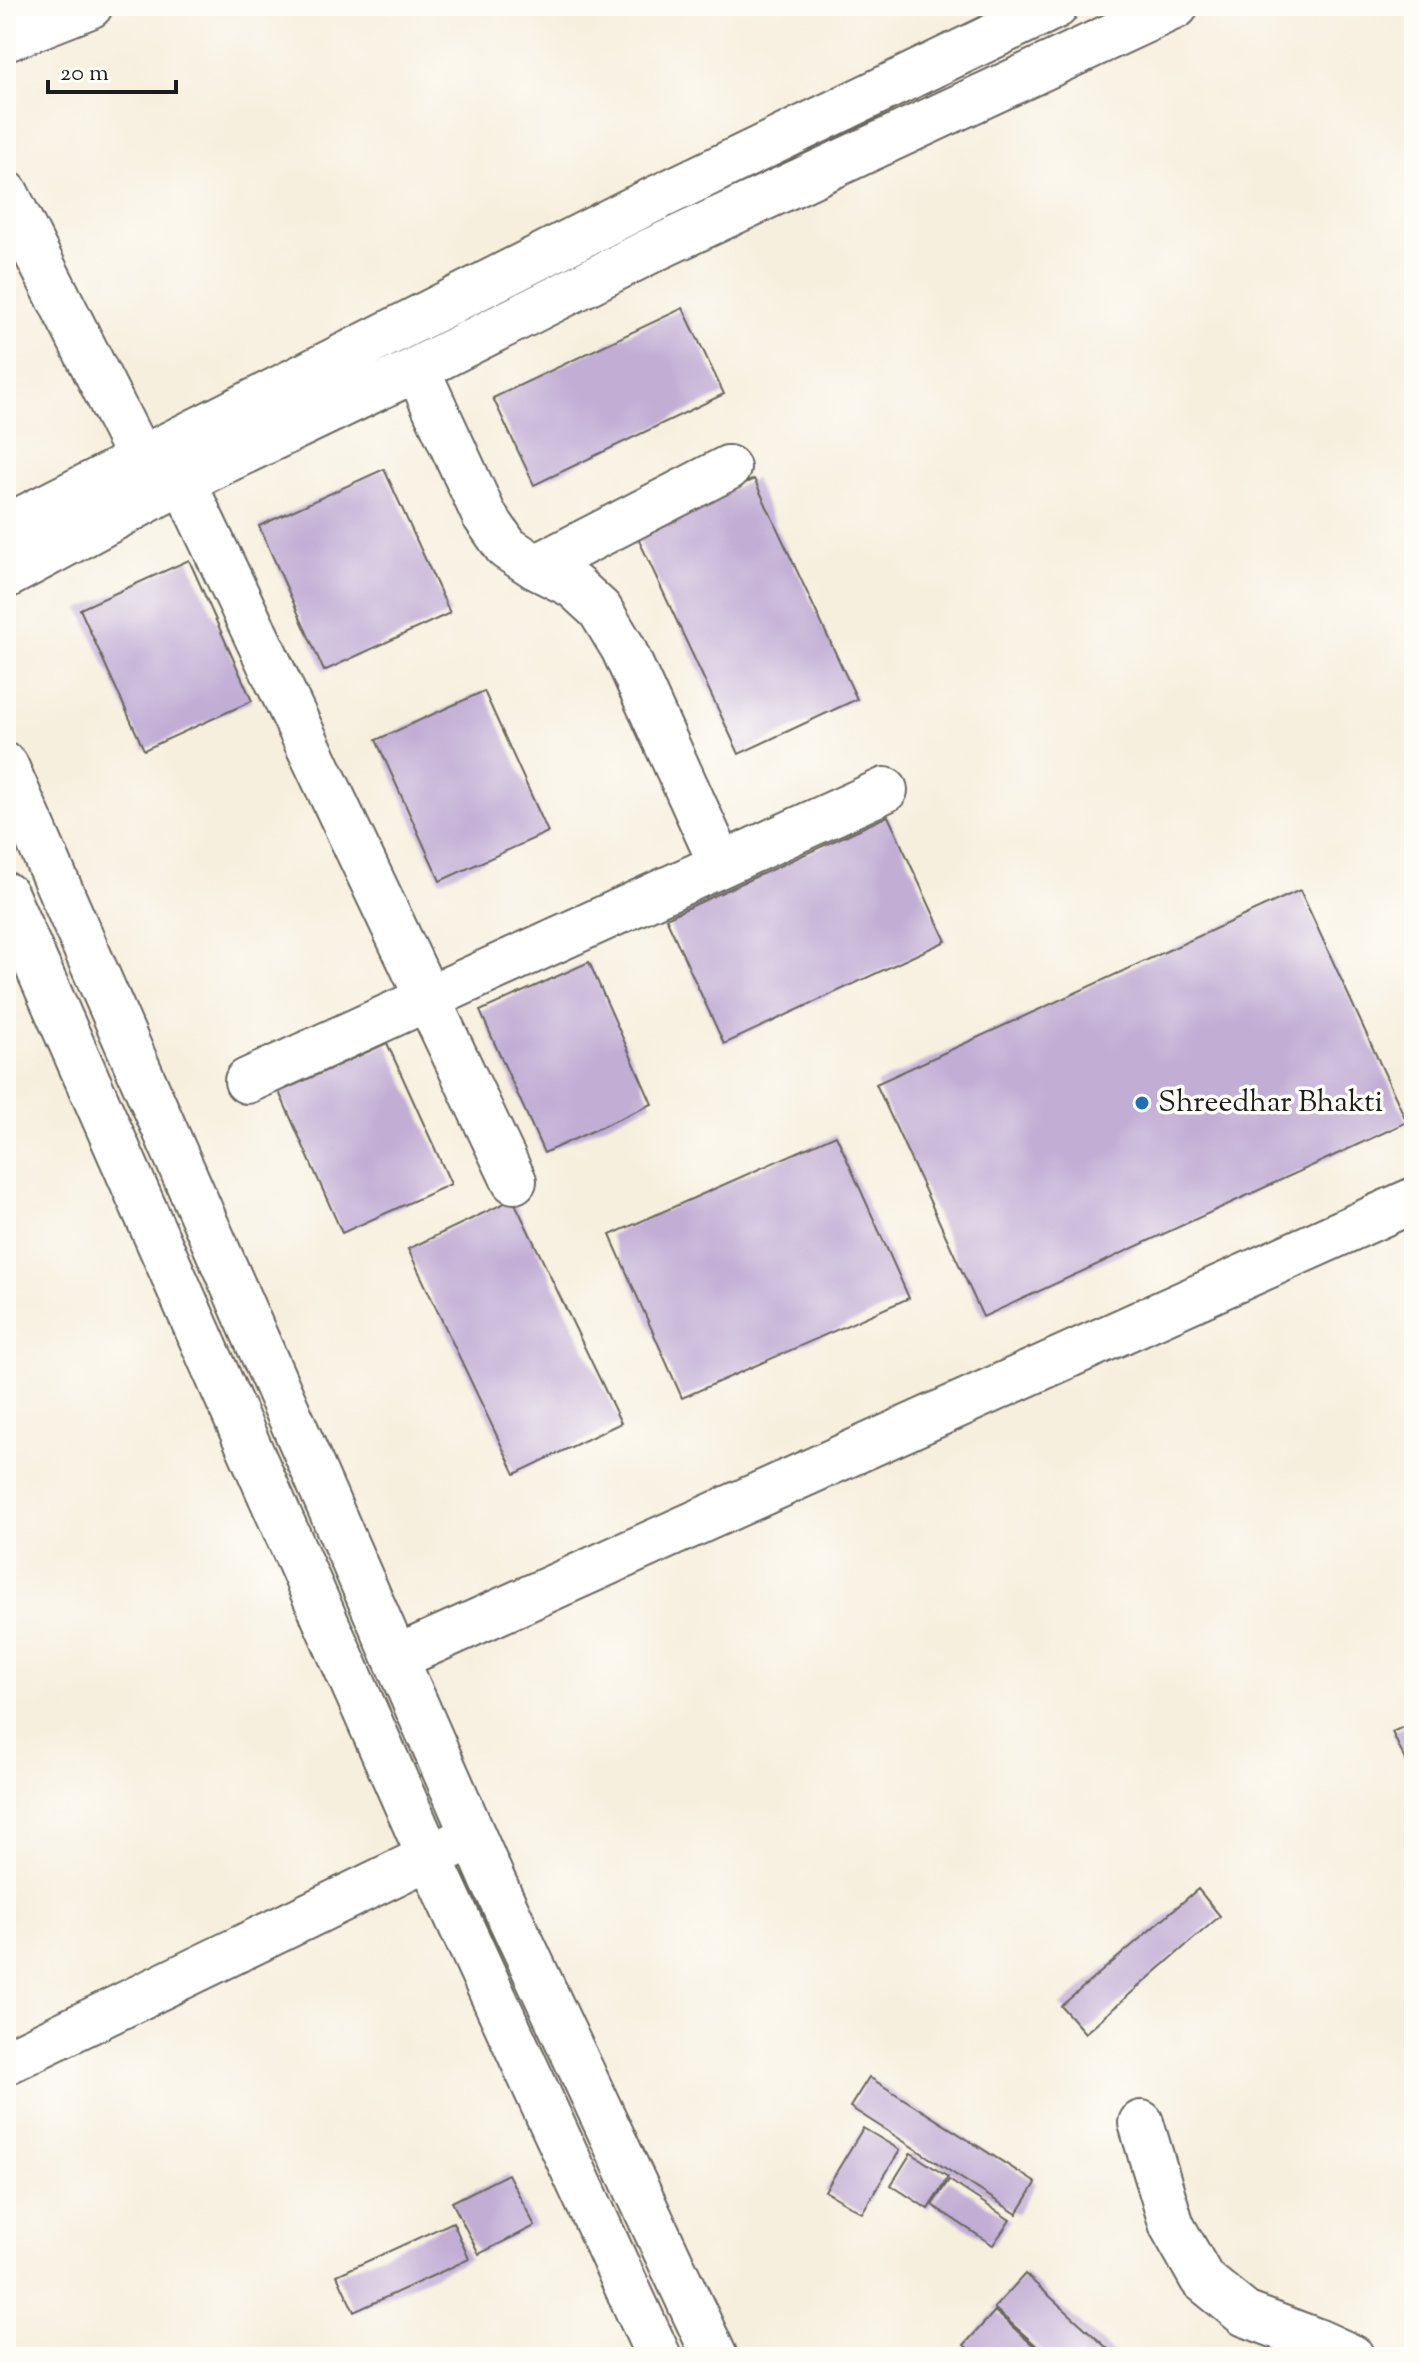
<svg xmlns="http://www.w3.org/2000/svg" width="1420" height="2363" viewBox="0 0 1420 2363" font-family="'Sorts Mill Goudy',serif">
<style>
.building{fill:#c2add5}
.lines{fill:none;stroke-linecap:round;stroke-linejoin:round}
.minor-casing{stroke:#696660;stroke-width:48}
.minor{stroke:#fff;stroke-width:44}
.poi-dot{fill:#1f6fb2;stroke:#fdfcf7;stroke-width:3}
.labels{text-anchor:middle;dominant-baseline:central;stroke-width:7;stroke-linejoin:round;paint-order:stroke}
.poi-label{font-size:30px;fill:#1c1c1c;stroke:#fdfcf7;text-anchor:start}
</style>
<rect width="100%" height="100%" fill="#fdfcf7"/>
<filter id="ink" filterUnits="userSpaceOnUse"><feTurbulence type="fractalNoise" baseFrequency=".0125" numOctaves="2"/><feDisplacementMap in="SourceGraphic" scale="16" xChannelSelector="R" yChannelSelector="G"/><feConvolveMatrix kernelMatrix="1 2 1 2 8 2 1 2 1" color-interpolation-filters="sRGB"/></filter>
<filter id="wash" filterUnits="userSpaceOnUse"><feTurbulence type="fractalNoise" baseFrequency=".006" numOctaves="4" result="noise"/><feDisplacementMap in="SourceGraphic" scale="32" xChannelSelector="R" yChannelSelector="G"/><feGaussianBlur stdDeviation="1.8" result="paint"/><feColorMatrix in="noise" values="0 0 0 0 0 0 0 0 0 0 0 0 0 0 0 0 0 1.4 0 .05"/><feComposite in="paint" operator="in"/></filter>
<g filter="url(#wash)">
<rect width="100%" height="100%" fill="#f7efde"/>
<g id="blocks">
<path class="building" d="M683 308 724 394 534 485 493 398Z
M384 469 450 613 324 671 259 526Z
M754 479 857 699 739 754 636 534Z
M189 560 252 701 144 750 80 609Z
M484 691 548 832 440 881 376 740Z
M888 816 946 941 724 1044 666 918Z
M1300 890 1407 1122 983 1317 876 1084Z
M589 962 652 1104 544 1153 480 1011Z
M387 1043 451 1184 342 1233 279 1092Z
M836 1135 909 1298 682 1398 610 1235Z
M513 1199 621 1423 515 1474 408 1249Z
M1414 1722V1779L1392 1732Z
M1198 1889 1220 1916 1085 2033 1061 2006Z
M869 2077 1036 2183 1017 2214 850 2107Z
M863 2128 900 2150 862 2213 825 2191Z
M911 2153 948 2177 928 2209 891 2185Z
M508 2174 535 2226 479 2254 452 2202Z
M949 2180 1010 2220 993 2245 932 2205Z
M453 2222 469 2259 354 2312 337 2275Z
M1025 2274 1117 2357H1049L994 2308Z
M995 2311 1046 2357H978L964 2345Z"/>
</g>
</g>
<g filter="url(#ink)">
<use href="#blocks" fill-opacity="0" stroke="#696660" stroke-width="2"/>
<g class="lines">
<defs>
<path id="minor" d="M6 39 90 6
M6 193 140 459
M417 369 484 515 507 548 536 567 574 586 600 610 623 648 721 864
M183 481 514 1181
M6 527 630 211 1056 6
M536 567 728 468
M6 576 183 481 417 369 650 251 1176 6
M6 766 493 1881 715 2357
M6 895 429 1856 659 2357
M247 1081 885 790
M396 1658 1414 1200
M6 2062 454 1845
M1141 2123 1172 2226 1202 2279 1245 2314 1317 2341 1352 2357"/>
</defs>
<use href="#minor" class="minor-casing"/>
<use href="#minor" class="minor"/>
</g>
</g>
<circle class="poi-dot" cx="1142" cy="1103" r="8"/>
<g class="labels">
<g class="poi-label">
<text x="1158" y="1103">Shreedhar Bhakti</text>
</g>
</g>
<rect width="1420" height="2363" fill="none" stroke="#fdfcf7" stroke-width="32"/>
<path d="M48 80v12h128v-12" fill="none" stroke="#1c1c1c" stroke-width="4"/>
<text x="60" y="80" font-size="24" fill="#1c1c1c" stroke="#fdfcf7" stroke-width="6" paint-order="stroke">20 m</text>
</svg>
